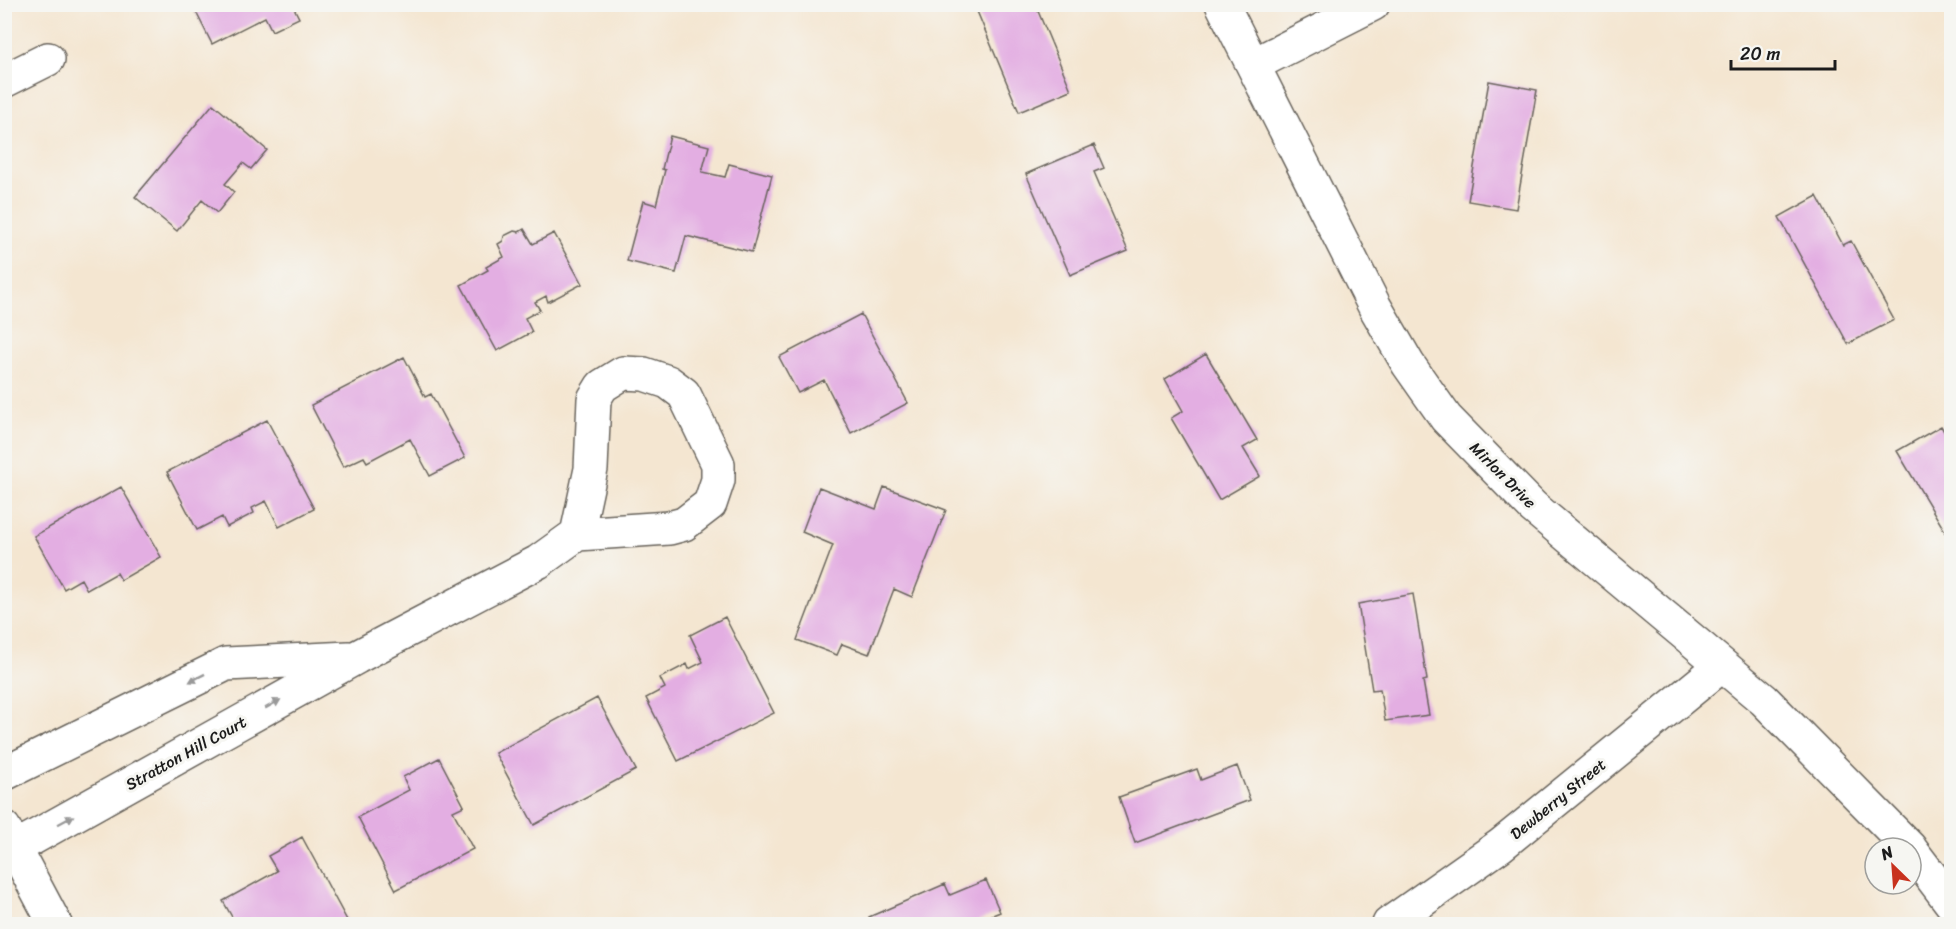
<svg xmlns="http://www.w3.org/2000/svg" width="1956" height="929" viewBox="0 0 1956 929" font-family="Sriracha,sans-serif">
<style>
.building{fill:#e3aee2}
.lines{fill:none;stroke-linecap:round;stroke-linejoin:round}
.street-casing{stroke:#68635b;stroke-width:36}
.secondary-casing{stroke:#68635b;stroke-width:36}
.street{stroke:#fff;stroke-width:33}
.secondary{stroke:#fff;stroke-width:33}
.oneway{fill:#999}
.labels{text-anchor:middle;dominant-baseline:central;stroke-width:6;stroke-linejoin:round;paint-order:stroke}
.street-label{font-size:16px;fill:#1c1c1c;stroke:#f6f6f2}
</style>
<rect width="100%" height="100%" fill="#f6f6f2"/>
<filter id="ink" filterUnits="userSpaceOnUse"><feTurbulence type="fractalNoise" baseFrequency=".0167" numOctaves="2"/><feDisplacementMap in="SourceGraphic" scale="12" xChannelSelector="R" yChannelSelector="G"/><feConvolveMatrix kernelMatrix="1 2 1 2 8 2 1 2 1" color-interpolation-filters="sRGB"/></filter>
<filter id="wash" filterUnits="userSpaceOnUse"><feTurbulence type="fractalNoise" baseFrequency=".008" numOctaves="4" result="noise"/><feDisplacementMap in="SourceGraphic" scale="24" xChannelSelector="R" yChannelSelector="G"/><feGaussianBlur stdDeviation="1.35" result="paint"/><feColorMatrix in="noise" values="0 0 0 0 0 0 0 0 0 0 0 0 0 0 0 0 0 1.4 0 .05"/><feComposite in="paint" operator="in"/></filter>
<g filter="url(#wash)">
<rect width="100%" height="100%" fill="#f4e6d1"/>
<g id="blocks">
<path class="building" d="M196 4H292L299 18 272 31 265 17 212 44 193 6Z
M974 4H1035L1071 90 1019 112Z
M1489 81 1537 90 1516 209 1468 201Z
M213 104 267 150 251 169 243 163 225 184 234 192 217 213 202 200 177 231 135 197Z
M670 136 709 146 702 172 725 177 729 164 772 175 752 252 686 236 676 273 627 261 643 201 656 205 665 170 662 169Z
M1094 145 1104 168 1094 172 1128 251 1070 275 1026 174Z
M1817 196 1843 245 1851 241 1894 320 1848 344 1779 217Z
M524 229 533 244 554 233 582 284 548 302 546 296 535 302 540 310 525 318 532 332 497 351 461 285 488 270 486 267 504 257 498 244 503 241 504 236 514 231 519 232Z
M861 314 908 403 851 433 824 380 798 393 779 357Z
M1206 354 1257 440 1243 448 1260 476 1219 500 1171 418 1183 411 1165 379Z
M404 357 425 397 431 394 465 458 430 476 410 439 367 462 364 457 343 467 311 405Z
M267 420 314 509 279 527 266 501 252 508 254 513 227 527 222 517 197 530 167 472Z
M1941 426 1952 445V543L1897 451Z
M121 487 161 557 121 580 117 573 87 590 81 579 64 589 34 536Z
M819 487 876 509 884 487 946 510 912 597 894 589 869 654 842 644 837 655 797 640 833 545 802 532Z
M1413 594 1427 680 1423 681 1429 715 1385 721 1380 689 1372 690 1358 604Z
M725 617 774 713 678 761 646 698 665 688 660 678 687 664 689 669 703 662 690 635Z
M597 698 636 770 534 825 495 753Z
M439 758 464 806 453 811 473 849 396 890 358 817 409 790 403 777Z
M1237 766 1250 800 1135 843 1119 797 1197 769 1201 780Z
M302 837 349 924H236L223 901 277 871 268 856Z
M986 880 1000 912 971 924H872L869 917 945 884 950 895Z"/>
</g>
</g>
<g filter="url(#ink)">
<use href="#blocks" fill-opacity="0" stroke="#68635b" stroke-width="1.5"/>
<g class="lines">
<defs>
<path id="street" d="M1222 4 1375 307 1408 364 1446 418 1533 507 1764 700 1910 848
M1253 65 1373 4
M4 81 48 59
M4 774 226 664 349 658
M15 848 357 657 538 562 577 534 669 528 684 524 710 504 718 480V464L684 394 668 382 644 374 623 373 602 386 594 399 591 469 577 534
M1911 850 1952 904
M1389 924 1501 845 1721 666"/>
<path id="secondary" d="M4 828 55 924"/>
</defs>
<use href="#street" class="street-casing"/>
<use href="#secondary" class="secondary-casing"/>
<use href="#street" class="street"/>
<use href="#secondary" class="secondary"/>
</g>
<defs><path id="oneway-solid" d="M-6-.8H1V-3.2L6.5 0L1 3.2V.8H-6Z" transform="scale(1.5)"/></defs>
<g class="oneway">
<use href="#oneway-solid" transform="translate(197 678) rotate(153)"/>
<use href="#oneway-solid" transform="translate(273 704) rotate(-29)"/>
<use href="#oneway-solid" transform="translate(66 820) rotate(-28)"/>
</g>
</g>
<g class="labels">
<g class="street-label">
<text transform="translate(1503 475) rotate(45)">Mirlon Drive</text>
<text transform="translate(186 753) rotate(-29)">Stratton Hill Court</text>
<text transform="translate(1558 799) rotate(-39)">Dewberry Street</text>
</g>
</g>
<rect width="1956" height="929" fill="none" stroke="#f6f6f2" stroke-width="24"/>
<g transform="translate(1893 866) rotate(335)"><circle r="28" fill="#f6f6f2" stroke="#9f9f9c" stroke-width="1.5"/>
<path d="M0-4.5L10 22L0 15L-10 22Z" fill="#c8321e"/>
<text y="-9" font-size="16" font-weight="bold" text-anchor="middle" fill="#1c1c1c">N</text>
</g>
<path d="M1731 60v9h104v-9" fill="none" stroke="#1c1c1c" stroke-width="3"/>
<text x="1740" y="60" font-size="18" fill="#1c1c1c" stroke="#f6f6f2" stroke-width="4.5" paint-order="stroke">20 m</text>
</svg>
